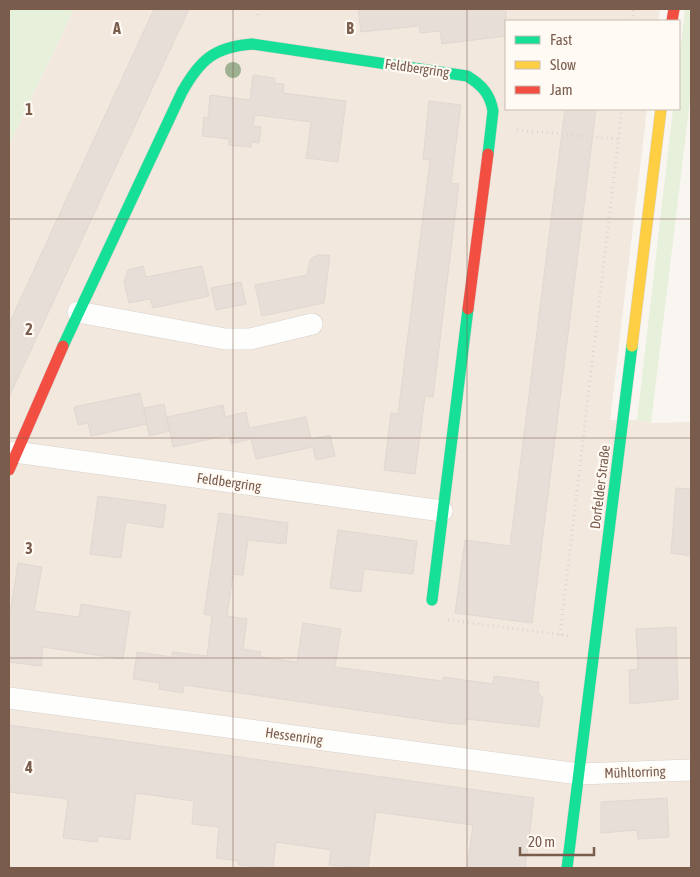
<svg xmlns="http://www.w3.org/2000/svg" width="700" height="877" viewBox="0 0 700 877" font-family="'Asap Condensed',sans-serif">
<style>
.residential{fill:#f2e8de}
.green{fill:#e7f0db}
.building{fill:#e6ded7;stroke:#e2d8d2}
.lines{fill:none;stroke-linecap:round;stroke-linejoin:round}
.street-casing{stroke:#d7d1cb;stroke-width:22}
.fast-casing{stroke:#d9d2cb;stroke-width:12}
.slow-casing{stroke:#d9d2cb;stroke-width:12}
.jam-casing{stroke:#d9d2cb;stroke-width:12}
.path{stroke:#dcd5d0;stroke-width:3;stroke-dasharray:1 4;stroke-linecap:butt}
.street{stroke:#fefefd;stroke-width:21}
.fast{stroke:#16e098;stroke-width:11}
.slow{stroke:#ffcf43;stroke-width:11}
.jam{stroke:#f24e42;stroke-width:11}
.tree{fill:#9eb190}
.grid{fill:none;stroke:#7a5c4d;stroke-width:1;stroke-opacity:0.55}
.labels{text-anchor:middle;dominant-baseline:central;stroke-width:4.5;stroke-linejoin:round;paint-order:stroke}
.street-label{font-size:14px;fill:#7a5c4d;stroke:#fffaf3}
.grid-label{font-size:16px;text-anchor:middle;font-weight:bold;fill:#7a5c4d;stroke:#fffaf3;stroke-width:4.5;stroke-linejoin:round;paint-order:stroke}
</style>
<rect width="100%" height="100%" fill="#f9f5f0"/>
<path class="residential" d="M74 9H660L658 21H506V109H647L610 420H637L651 423 691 422V868H9V145Z"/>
<path class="green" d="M9 9H74L9 145Z
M685 9H691V92L651 423 637 420 673 109H679V59Z"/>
<path class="building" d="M154 9H189L9 397V324Z
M358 9H506V36L442 44 440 31 420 33 419 26 361 32Z
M253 75 275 78 274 83 284 84 283 93 346 101 338 162 306 158 311 122 255 115 253 126 261 127 259 143 252 142 251 147 229 145V139L202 136 204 117 208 118 210 95 250 100Z
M429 101 461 105 451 183 459 184 433 397 425 396 415 474 384 470 391 413 398 414 430 160 423 159Z
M565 109H596L532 623 455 613 465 540 510 546Z
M317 255H330L324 303 262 316 255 285 307 275 310 260Z
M143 266 146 277 202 266 209 296 153 308 150 299 129 303 124 282 128 270Z
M241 282 246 304 216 310 211 288Z
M140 393 147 424 91 436 88 423 78 425 74 407Z
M164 404 169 431 149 436 144 408Z
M223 405 225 417 246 412 249 428 306 417 311 439 330 435 335 456 316 460 313 447 256 459 251 439 231 444 229 435 173 447 167 417Z
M676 488 691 489V556L671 553Z
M98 496 166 505 163 528 126 522 121 558 90 554Z
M219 513 288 523 286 544 248 540 243 575 233 574 227 616 247 619 243 649 261 652 260 657 297 662 303 623 341 629 335 667 443 681V677L493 684 494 676 539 682 538 692 543 698 539 727 466 719V724H454L184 685 183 693 159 689 160 683 133 679 137 652 172 657V652L207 656 212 616 204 614Z
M338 530 417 541 413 574 364 569 361 592 330 588Z
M18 563 42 567 34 611 79 617 81 604 130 612 123 659 43 647 41 666 9 662V608H11Z
M676 627 678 699 630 704 629 670 638 669 636 629Z
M9 725 534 798 525 868H467L473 825 376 812 368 868 329 865 331 850 276 842 273 868 238 865V861L216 858 219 827 192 824 194 801 136 793 130 840 98 836 97 842 63 838 68 799 9 792Z
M667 798 669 837 638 839 637 830 601 833V802Z"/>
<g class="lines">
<defs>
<path id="street" d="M78 312 225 339H250L312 324
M15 452 442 511
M9 698 579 774 691 770"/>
<path id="fast" d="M63 346 182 92C200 60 214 47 252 44L467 76C482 85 490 94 493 111L488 154
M432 600 468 309
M567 868 632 346"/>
<path id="slow" d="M632 346 661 109"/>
<path id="jam" d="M672 21 674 9
M468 309 488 154
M9 470 63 346"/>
</defs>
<use href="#street" class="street-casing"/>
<use href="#fast" class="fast-casing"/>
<use href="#slow" class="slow-casing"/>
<use href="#jam" class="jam-casing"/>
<path class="path" d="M257 9 258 18
M632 21 634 9
M517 130 618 139
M448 620 571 636
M560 635 622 109"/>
<use href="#street" class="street"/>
<use href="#fast" class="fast"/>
<use href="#slow" class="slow"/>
<use href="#jam" class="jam"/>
</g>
<circle class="tree" cx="233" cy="70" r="8"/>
<path class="grid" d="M233 9V868M467 9V868M9 219H691M9 438H691M9 658H691"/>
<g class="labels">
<g class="street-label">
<text transform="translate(417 68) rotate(8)">Feldbergring</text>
<text transform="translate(229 482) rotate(8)">Feldbergring</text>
<text transform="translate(600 487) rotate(-83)">Dorfelder Straße</text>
<text transform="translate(294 736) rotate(8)">Hessenring</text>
<text transform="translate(635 772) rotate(-2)">Mühltorring</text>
</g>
</g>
<g class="grid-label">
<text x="117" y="34">A</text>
<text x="350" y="34">B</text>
<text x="29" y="115">1</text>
<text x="29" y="335">2</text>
<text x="29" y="554">3</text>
<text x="29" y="773">4</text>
</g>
<rect width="700" height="877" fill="none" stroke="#7a5c4d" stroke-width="20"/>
<rect x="505" y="20" width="175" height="90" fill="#fffaf3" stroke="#cabbb1"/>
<rect x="515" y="36" width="25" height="8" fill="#16e098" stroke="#cabbb1"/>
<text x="550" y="45" font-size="15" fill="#7a5c4d">Fast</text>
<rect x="515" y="61" width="25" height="8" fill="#ffcf43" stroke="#cabbb1"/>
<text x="550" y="70" font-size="15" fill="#7a5c4d">Slow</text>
<rect x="515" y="86" width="25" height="8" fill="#f24e42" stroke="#cabbb1"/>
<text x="550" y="95" font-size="15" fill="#7a5c4d">Jam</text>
<path d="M520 847v8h74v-8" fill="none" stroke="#7a5c4d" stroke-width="2.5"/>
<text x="528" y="847" font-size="15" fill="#7a5c4d" stroke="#fffaf3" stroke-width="4" paint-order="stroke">20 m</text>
</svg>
